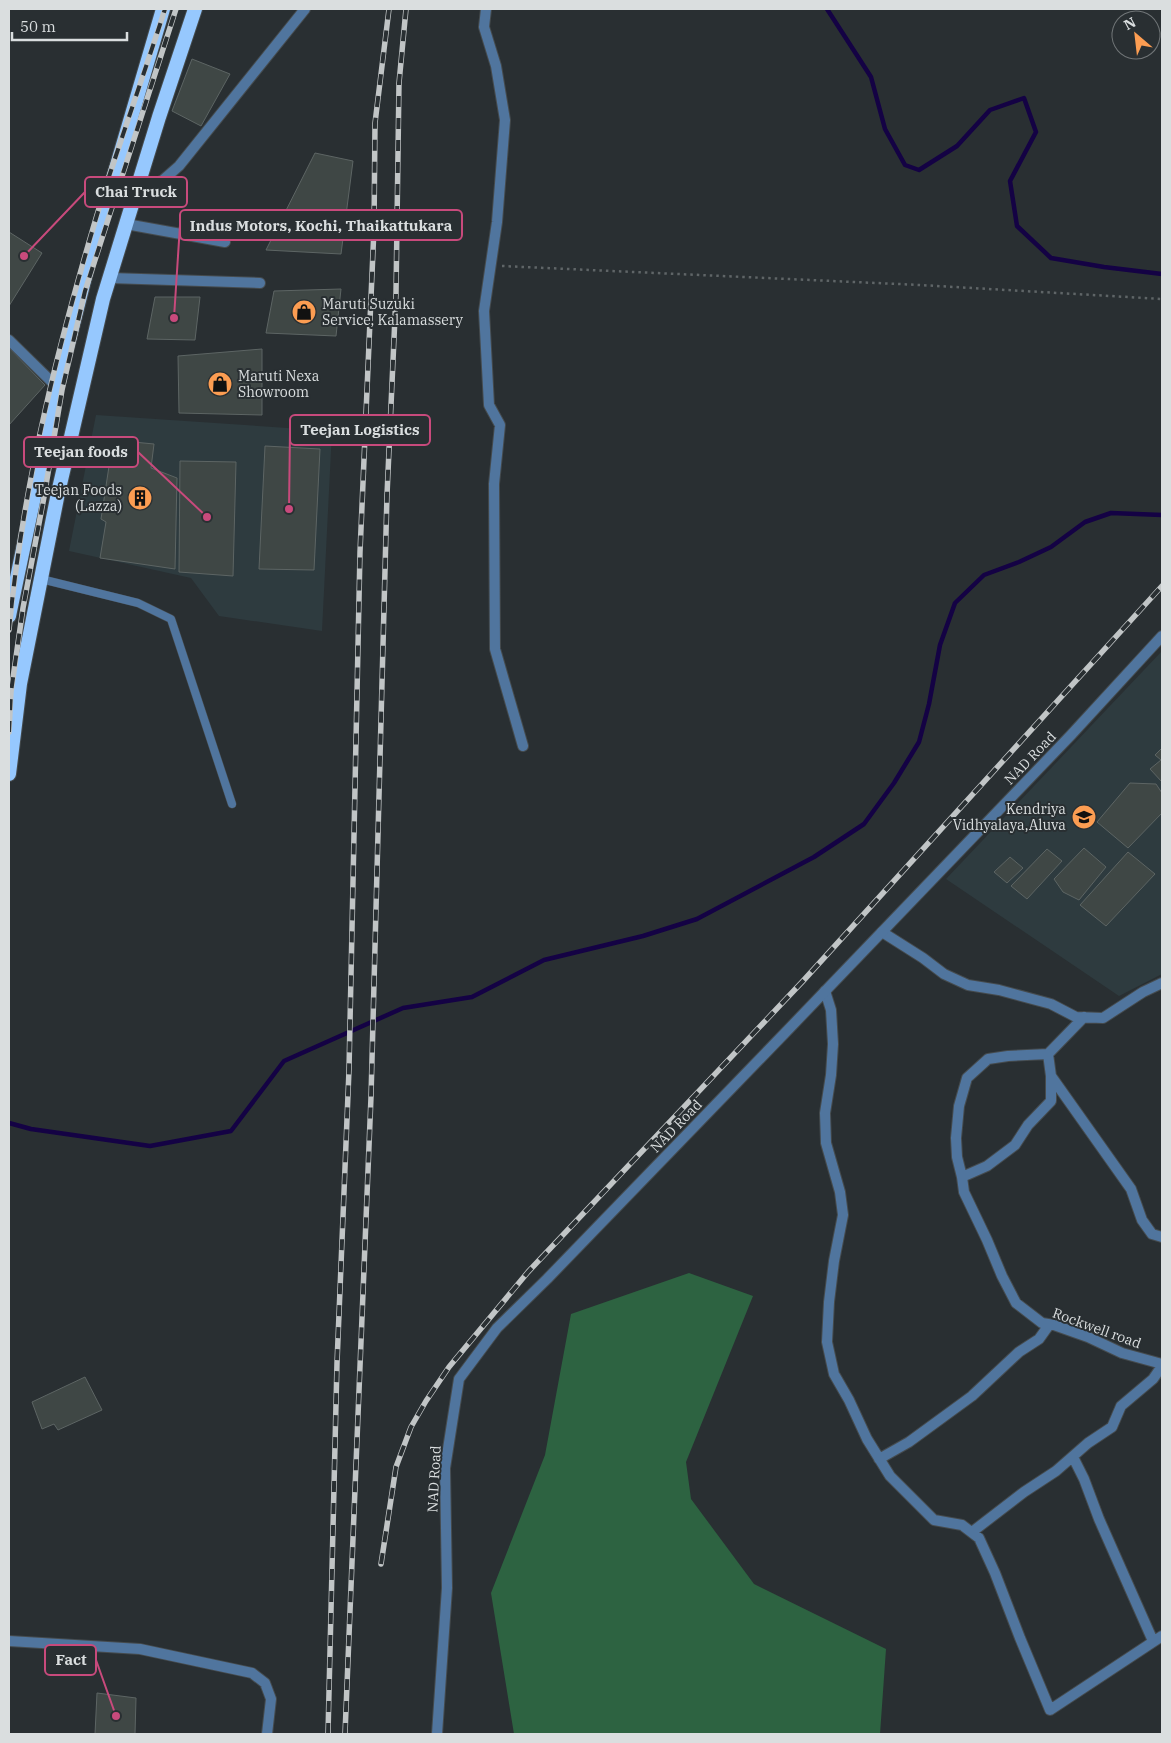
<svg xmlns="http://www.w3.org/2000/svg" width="1171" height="1743" viewBox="0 0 1171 1743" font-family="'IBM Plex Serif',serif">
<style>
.built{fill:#2e3b3f}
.green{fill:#2d6341}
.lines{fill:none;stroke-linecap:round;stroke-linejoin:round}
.stream{stroke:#140244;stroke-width:4.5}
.building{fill:#3f4745;stroke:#5d6564}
.service-casing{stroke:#454b4e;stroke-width:9}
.minor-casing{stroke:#454b4e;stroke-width:12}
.tertiary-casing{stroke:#454b4e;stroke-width:12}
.trunk-casing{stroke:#454b4e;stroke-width:16}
.path{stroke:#5f6567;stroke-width:2.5;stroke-dasharray:2.5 4;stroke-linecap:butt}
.service{stroke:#50759e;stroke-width:8}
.minor{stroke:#50759e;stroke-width:10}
.tertiary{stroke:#50759e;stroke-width:10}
.trunk{stroke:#96c8fe;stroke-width:14}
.rail-casing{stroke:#c1c5c6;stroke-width:5.5}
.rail{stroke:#292f32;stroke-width:4;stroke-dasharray:11;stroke-linecap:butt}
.labels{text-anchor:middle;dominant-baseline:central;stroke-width:4;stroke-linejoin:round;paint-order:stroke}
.poi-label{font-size:14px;fill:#dadedf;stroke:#292f32;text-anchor:start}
.street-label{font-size:14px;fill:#dadedf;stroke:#292f32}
.leader{fill:none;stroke:#c84a7c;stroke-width:2}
.callout-dot{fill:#c84a7c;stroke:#292f32;stroke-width:2}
.callout{fill:#292f32;stroke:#c84a7c;stroke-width:2}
.callout-label{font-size:15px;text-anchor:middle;font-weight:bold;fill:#dadedf}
</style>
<rect width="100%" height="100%" fill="#292f32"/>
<path class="built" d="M96 415 332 431 322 631 219 616 191 578 69 551Z
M1162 651V974L1119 996 946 879Z"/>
<path class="green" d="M689 1273 753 1296 686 1462 691 1499 754 1584 886 1649 880 1734H514L491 1593 545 1455 571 1314Z"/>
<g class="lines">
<path class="stream" d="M827 9 871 77 885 129 905 165 919 170 957 146 990 110 1024 98 1036 132 1010 181 1017 226 1051 258 1104 267 1162 274
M9 1123 31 1129 150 1146 231 1131 284 1061 403 1008 472 997 544 960 643 936 697 919 814 857 864 824 894 783 919 742 929 704 940 645 955 603 984 575 1019 562 1051 547 1085 522 1111 513 1162 515"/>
</g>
<path class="building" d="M192 59 230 74 201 126 172 111Z
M315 153 353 161 341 254 266 250Z
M9 232 42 253 9 306Z
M341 289 336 336 266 333 274 291Z
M155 297H200L195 340 147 339Z
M9 348 45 385 9 425Z
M262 349V415L179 413 178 356Z
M113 440 154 444 151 468 177 478 175 569 100 558 106 522 101 519Z
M265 446 320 449 314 570 259 569Z
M180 461 236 462 233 576 179 572Z
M1162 748V782L1150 769 1161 760 1155 755Z
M1130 783 1156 784 1162 793V813L1128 848 1097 822Z
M1084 848 1106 867 1079 900 1063 892 1054 879Z
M1047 849 1062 861 1027 899 1011 886Z
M1128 852 1155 874 1106 926 1080 905Z
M1010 857 1023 868 1007 883 994 872Z
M85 1377 102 1410 58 1430 54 1424 42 1429 32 1402Z
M97 1693 136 1698 135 1734H95Z"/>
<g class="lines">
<defs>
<path id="service" d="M41 579 138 603 171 619 232 804"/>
<path id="minor" d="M486 9 484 27 496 66 505 120 497 222 484 311 489 405 500 425 494 484 495 649 523 746
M137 193 163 180 179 166 305 9
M126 224 225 242
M110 278 260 283
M9 340 57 387
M882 932 923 958 944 974 968 985 999 990 1051 1004 1076 1017 1103 1018 1143 992 1162 983
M825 991 831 1010 833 1044 831 1075 825 1113 826 1143 840 1192 843 1215 834 1261 829 1302 827 1342 834 1374 849 1400 867 1439 890 1476 934 1520 962 1525 979 1538 995 1573 1020 1638 1050 1710 1162 1636
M1048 1054 1008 1056 988 1059 967 1078 959 1106 956 1138 957 1157 962 1177 987 1166 1015 1145 1028 1125 1051 1101V1076L1048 1054 1084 1017
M1051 1076 1131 1189 1142 1220 1152 1234 1162 1237
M962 1177 964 1192 987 1240 1002 1276 1016 1303 1042 1323 1054 1325 1088 1337 1122 1353 1162 1364
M1073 1457 1084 1479 1099 1519 1153 1641
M879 1459 909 1442 972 1396 1019 1352 1039 1339 1049 1325
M972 1532 1024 1492 1056 1471 1088 1443 1112 1427 1121 1406 1153 1379 1162 1366
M9 1641 140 1649 252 1673 265 1683 271 1699 267 1734"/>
<path id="tertiary" d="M437 1734 447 1588 445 1468 459 1379 497 1328 547 1279 783 1035 1071 735 1162 636"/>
<path id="trunk" d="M9 616 57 387 90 257 163 9
M9 774 20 684 58 493 103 299 159 117 195 9"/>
</defs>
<use href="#service" class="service-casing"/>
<use href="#minor" class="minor-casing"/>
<use href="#tertiary" class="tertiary-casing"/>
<use href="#trunk" class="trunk-casing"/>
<path class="path" d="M502 266 920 285 1162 299"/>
<use href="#service" class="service"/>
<use href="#minor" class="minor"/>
<use href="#tertiary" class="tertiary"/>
<use href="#trunk" class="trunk"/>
<defs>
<path id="rail" d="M9 630C23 482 60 337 103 195 123 133 145 71 165 9
M9 732 11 692 23 608 44 497 62 390 85 291 176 9
M381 1564 396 1467 411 1427 426 1401 449 1367 528 1272 803 981 1162 586
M328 1734 337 1363 349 1070 360 552 374 228 375 123 389 9
M345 1734 371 1097 387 495 396 294 399 83 406 9"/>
</defs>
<use href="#rail" class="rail-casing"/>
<use href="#rail" class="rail"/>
</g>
<defs>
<symbol id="shop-disc" viewBox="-11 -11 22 22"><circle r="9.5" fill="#fc9d52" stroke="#292f32"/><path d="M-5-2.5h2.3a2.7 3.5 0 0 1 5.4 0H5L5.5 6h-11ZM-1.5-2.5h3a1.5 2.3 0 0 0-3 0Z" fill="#111"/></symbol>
<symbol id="building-disc" viewBox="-11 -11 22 22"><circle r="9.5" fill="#fc9d52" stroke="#292f32"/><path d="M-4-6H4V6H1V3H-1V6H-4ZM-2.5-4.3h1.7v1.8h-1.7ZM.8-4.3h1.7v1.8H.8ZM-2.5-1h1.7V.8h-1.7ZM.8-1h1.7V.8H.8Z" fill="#111"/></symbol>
<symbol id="school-disc" viewBox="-11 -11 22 22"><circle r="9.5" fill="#fc9d52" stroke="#292f32"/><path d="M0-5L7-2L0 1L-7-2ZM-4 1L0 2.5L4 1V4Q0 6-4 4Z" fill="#111"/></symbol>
</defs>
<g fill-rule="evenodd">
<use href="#shop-disc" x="290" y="298" width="28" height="28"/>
<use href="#shop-disc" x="206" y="370" width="28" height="28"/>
<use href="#building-disc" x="126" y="484" width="28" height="28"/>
<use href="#school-disc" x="1070" y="803" width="28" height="28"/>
</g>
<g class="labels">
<g class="poi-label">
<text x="322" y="304">Maruti Suzuki<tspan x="322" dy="16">Service, Kalamassery</tspan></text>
<text x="238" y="376">Maruti Nexa<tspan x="238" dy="16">Showroom</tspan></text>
<text x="122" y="490" text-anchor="end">Teejan Foods<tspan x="122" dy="16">(Lazza)</tspan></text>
<text x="1066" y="809" text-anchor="end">Kendriya<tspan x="1066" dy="16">Vidhyalaya,Aluva</tspan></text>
</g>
<g class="street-label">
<text transform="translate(1030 758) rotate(-46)">NAD Road</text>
<text transform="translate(676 1126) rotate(-46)">NAD Road</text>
<text transform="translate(1097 1328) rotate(20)">Rockwell road</text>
<text transform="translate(434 1479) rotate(-87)">NAD Road</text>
</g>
</g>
<path class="leader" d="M24 256L85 192M174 318L180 225M289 509L290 430M207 517L138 452M116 1716L96 1660"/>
<g class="callout-dot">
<circle cx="24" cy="256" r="5"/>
<circle cx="174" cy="318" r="5"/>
<circle cx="289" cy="509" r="5"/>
<circle cx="207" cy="517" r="5"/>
<circle cx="116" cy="1716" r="5"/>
</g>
<g class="callout">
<rect x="85" y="177" width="102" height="30" rx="5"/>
<rect x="180" y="210" width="282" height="30" rx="5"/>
<rect x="290" y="415" width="140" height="30" rx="5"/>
<rect x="24" y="437" width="114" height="30" rx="5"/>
<rect x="45" y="1645" width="51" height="30" rx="5"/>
</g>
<g class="callout-label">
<text x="136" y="197">Chai Truck</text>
<text x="321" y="231">Indus Motors, Kochi, Thaikattukara</text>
<text x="360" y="435">Teejan Logistics</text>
<text x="81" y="457">Teejan foods</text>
<text x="71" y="1665">Fact</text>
</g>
<rect width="1171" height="1743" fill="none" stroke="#dadedf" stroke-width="20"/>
<g transform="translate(1136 35) rotate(332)"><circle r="24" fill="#292f32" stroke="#707577"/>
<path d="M0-4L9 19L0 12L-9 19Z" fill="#fc9d52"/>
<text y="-8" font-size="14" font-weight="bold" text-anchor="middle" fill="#dadedf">N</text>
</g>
<path d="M12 32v8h115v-8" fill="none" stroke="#dadedf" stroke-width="2.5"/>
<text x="20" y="32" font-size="15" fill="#dadedf" stroke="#292f32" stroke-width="4" paint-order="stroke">50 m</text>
</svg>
